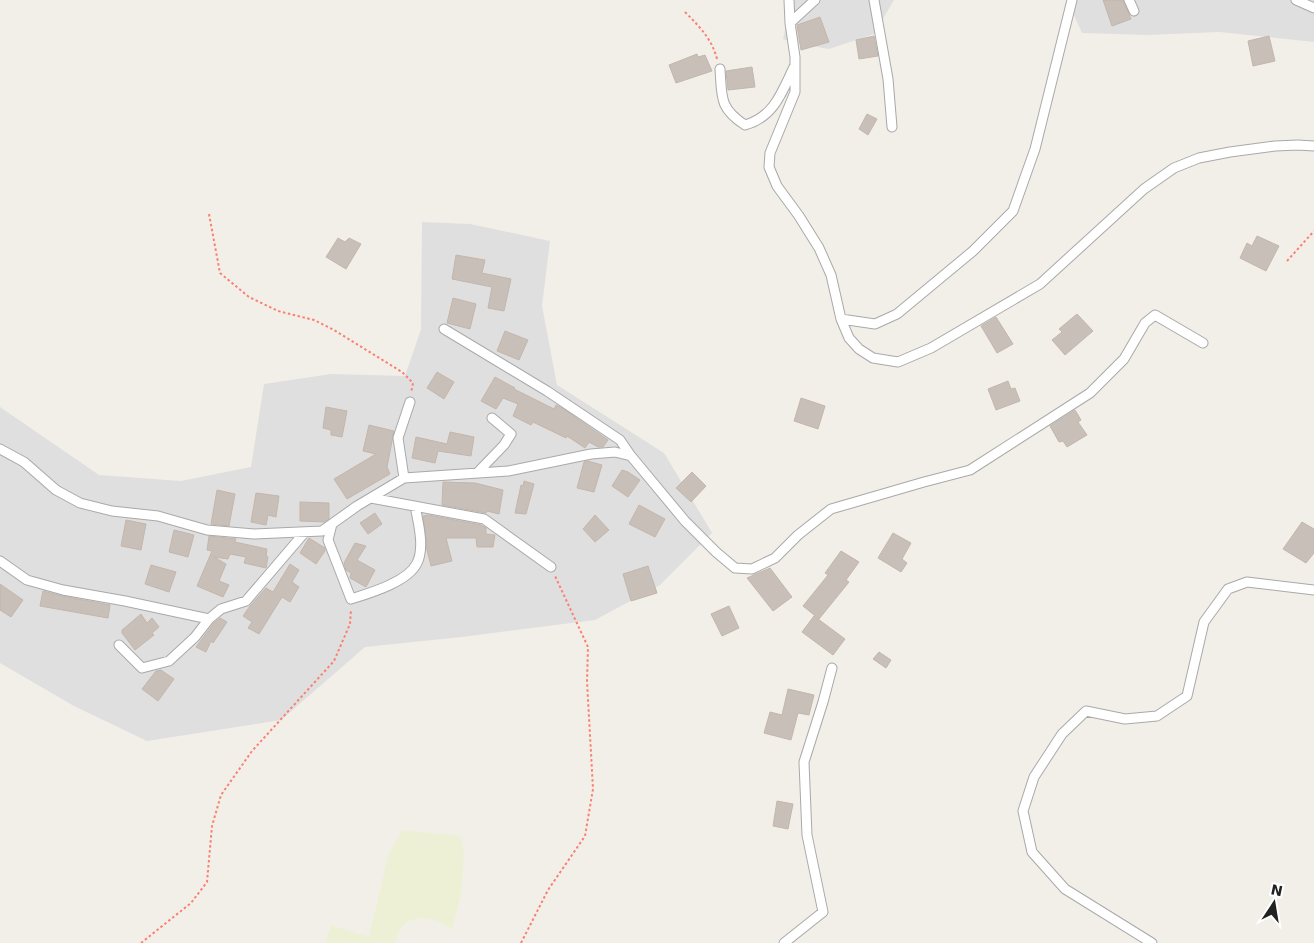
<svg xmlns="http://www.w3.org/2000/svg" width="1314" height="943" viewBox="0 0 1314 943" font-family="'DejaVu Sans',sans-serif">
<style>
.residential{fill:#e0dfdf}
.farmland{fill:#eef0d5}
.building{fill:#c7bfb8;stroke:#c4b6ab}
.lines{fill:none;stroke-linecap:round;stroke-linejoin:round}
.street-casing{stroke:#a9a9a9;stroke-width:11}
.path{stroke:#fa8072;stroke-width:2;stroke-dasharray:2.5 2.5;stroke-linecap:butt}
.street{stroke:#fff;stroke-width:9}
</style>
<rect width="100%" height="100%" fill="#f2efe9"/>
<path class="residential" d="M792 0H894L874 34 829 49 799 44 783 39Z
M1067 0H1314V42L1219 32 1148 35 1082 33Z
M422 222 470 224 550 241 542 306 557 385 664 453 712 533 660 585 595 620 462 637 365 647 281 720 147 741 74 706 0 663V407L99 475 181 481 251 467 264 384 331 374 405 376 421 329Z"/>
<path class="farmland" d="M402 830 460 836 464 853 461 895 452 929 438 921 422 918 408 921 399 930 395 943H325L331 925 369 937 388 856Z"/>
<path class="building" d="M1103 0H1123L1131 19 1112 26Z
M820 17 829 42 801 50 797 25Z
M874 36 878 56 859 59 856 40Z
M1269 36 1275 61 1253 66 1248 41Z
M697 54 698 57 705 55 712 71 676 83 669 65Z
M752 67 755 87 728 90 726 71Z
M867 114 877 119 868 135 859 129Z
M1257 236 1279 246 1266 271 1240 258 1247 243 1252 246Z
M338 238 345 242 349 238 361 244 346 269 326 257Z
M456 255 485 260 482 273 511 279 504 311 488 308 492 287 452 279Z
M453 298 476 304 470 329 447 323Z
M1077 314 1093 331 1065 355 1052 340 1062 332 1059 329Z
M996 317 1013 344 997 353 981 326Z
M505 331 528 340 519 360 497 351Z
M437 372 454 382 444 399 427 388Z
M495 377 515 388 514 389 554 409 556 405 562 408 608 440 603 447H598L589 442 585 448 567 436 566 438 533 422 531 425 513 416 518 404 503 398 496 409 481 401Z
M1008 381 1011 389 1015 388 1020 401 996 410 988 389Z
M801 398 825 406 818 429 794 421Z
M326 407 347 411 342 437 331 435V430L323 428Z
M1075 410 1081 420 1078 422 1087 435 1067 447 1063 441 1059 442 1050 426Z
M369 425 394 431 387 467 390 474 347 499 334 479 376 454 363 451Z
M450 432 474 437 471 456 438 451 435 463 412 458 416 437 447 444Z
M588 461 602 465 594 492 577 488 584 462Z
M622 470 628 472 640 480 628 497 612 486Z
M692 472 706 486 691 502 676 488Z
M524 481 534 484 526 514 515 513 521 485 523 486Z
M443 482 475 483 503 490 499 514 487 511 486 513 442 505Z
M217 490 235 494 229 526 211 524Z
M256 493 279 496 276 517 268 515 266 525 251 522Z
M300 502 329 503V519L324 522 300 521Z
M639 505 665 519 655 537 629 524Z
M375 513 382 524 368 534 360 523Z
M428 515 481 525 486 528V534L495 535 493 547H477L476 538H446L452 561 431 566 427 550 423 516Z
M595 515 609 530 595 542 583 529Z
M126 520 146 524 141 550 121 546Z
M1302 522 1314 529V553L1306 563 1283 549Z
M174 530 194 535 188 557 169 552Z
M893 533 911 543 902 559 907 563 901 572 878 558Z
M209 536 236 539 235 542 267 549 266 556 268 557 266 568 244 563 246 557 230 554 228 559 214 557 226 564 219 581 229 585 223 597 197 586 212 551 207 550Z
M309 538 325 548V551L316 564 300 553Z
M355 543 366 546 357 560 375 570 366 587 350 578 351 573 346 570 344 563Z
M841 551 859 562 846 580 849 582 819 619 803 606 828 575 825 573Z
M290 564 299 570 292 582 299 587 290 602 282 597 259 634 248 628 252 622 243 616 250 606 266 588 273 592Z
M151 565 176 572 169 592 145 584Z
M648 566 657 593 631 601 623 574Z
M770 568 792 597 773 611 747 578Z
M0 584 23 600 11 617 0 610Z
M43 591 62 596 110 605 108 618 40 606Z
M729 606 739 628 722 636 711 614Z
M141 614 147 623 152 618 159 627 152 633 154 635 135 650 122 633V630Z
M814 616 845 639 833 655 802 632Z
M220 618 227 622 213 643 211 641 206 652 196 647 214 623Z
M879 652 891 660 886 668 873 659Z
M161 670 174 679 158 701 142 689 156 671Z
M788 689 814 695 809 715 798 713 791 740 764 733 770 712 782 715Z
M777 801 793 804 788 829 773 826Z"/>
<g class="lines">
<defs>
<path id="street" d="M789 0 790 23
M815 0 790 23 795 57V92L770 153 769 167 777 186 799 216 819 248 831 275 841 319 849 338 859 349 873 358 898 362 931 348 1040 284 1144 189 1174 168 1199 158 1230 152 1275 146 1298 145 1314 146
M874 0 888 79 892 127
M1129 0 1134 11
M1296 0 1314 8
M720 69C722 97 719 108 745 125 774 117 782 92 794 67
M841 319 875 324 897 314 973 251 1013 211 1035 149 1072 0
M444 329 547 391 620 440 631 456 685 521 716 552 735 568 752 569 775 558 798 535 831 509 924 482 970 470 1090 393 1124 359 1145 323 1155 315 1203 343
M0 449 24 462 56 490 80 503 112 511 158 516 207 530 254 534 322 531 357 506 404 478 508 471 591 454 615 452 631 456
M477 473 504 445 511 434 492 418
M404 478 398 438 410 402
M371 498 484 519 551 567
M332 524 328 540 351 599C370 593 408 582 417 563 425 547 418 522 415 506
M0 561 27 580 63 590 125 601 209 619
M119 645 142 668 169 661 195 637 209 619 221 609 246 601 305 532
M784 943 823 912 807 835 804 762 823 702 832 668
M1152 943 1065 889 1032 852 1023 811 1034 777 1062 734 1086 711 1125 719 1157 716 1187 696 1204 622 1228 589 1247 582 1314 590"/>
</defs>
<use href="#street" class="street-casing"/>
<path class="path" d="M685 12C699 26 712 39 717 59
M209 214 220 273 249 297 278 311 314 320 334 330 402 372 413 383 411 393
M1287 261 1314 231
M141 943 191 903 207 882 212 826 221 795 252 751 334 661 350 624 351 609
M521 943 548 890 585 836 593 789 587 681 588 647 555 576"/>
<use href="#street" class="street"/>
</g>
<g transform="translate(1274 903) rotate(12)" stroke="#ffffff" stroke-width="4" paint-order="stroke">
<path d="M0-4L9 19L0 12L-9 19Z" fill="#222222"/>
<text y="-8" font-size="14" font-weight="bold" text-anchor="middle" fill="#222222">N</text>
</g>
</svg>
